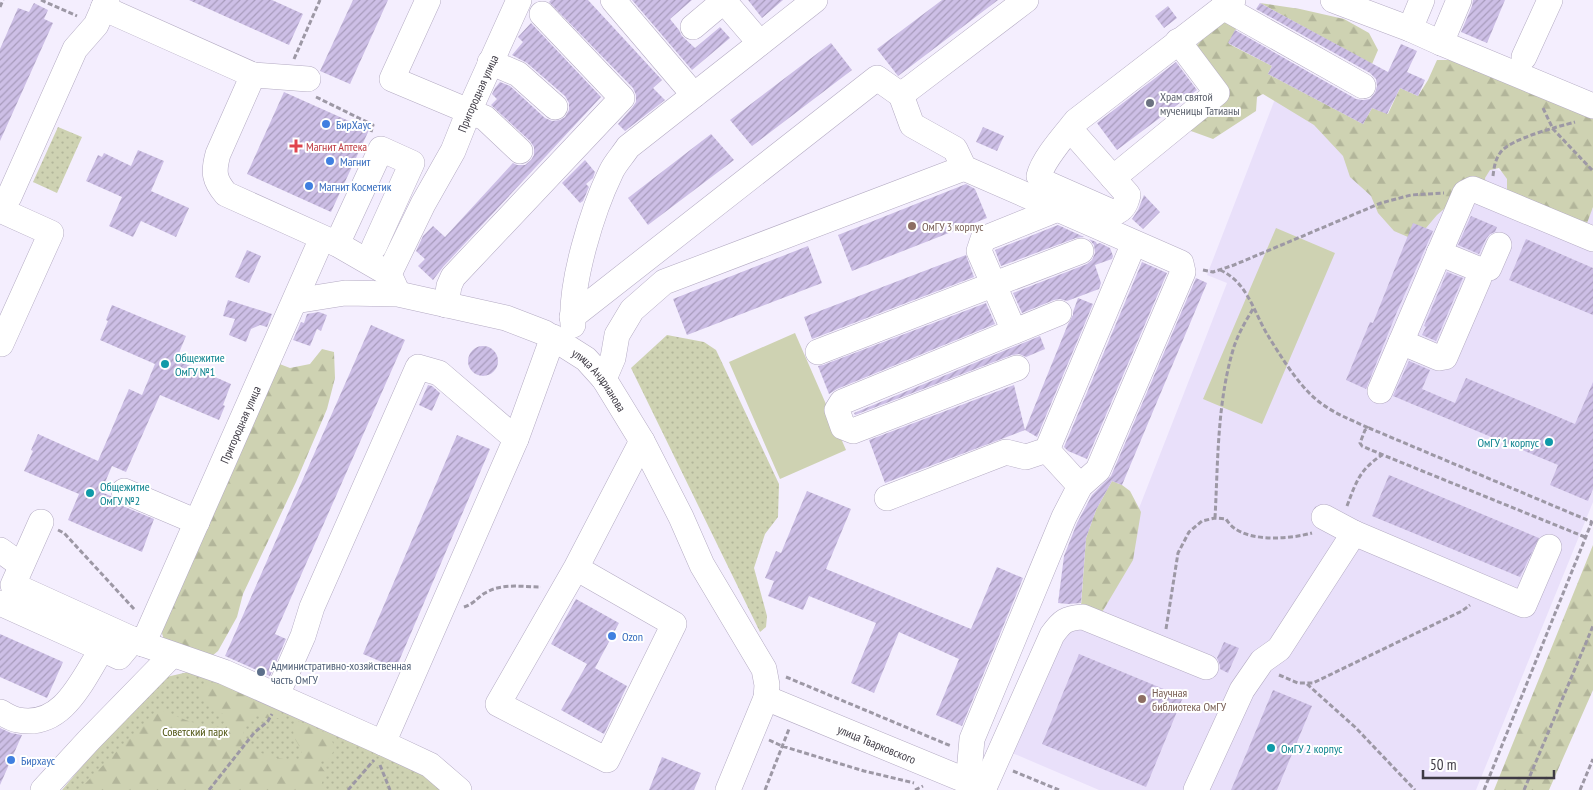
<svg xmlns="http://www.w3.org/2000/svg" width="1593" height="790" viewBox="0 0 1593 790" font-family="'PT Sans Narrow',sans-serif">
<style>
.built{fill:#e9e0fa}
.grass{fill:url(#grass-dots)}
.forest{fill:url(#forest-firs)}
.pitch{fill:#ced2b2}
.building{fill:url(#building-hatch)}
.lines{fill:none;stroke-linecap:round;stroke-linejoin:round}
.minor-casing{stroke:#b4abc3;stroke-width:26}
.path{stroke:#9d98a5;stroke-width:3;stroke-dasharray:5 2.5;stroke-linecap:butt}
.minor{stroke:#fff;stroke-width:25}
.worship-dot{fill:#6b7280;stroke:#fff;stroke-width:2}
.shop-dot{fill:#3f7fe0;stroke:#fff;stroke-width:2}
.health-dot{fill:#e0444e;stroke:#fff;stroke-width:2}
.education-dot{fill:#8d6e63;stroke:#fff;stroke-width:2}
.culture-dot{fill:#0f9aa8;stroke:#fff;stroke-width:2}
.service-dot{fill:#5c6f8a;stroke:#fff;stroke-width:2}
.labels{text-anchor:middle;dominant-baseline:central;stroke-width:4;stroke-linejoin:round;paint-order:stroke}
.street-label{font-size:12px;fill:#3e3a44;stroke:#fff}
.worship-label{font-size:12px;fill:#5b616d;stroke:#fff;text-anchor:start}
.shop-label{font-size:12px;fill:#366cbe;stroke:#fff;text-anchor:start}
.health-label{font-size:12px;fill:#be3a42;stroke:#fff;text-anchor:start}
.education-label{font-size:12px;fill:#785e54;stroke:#fff;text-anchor:start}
.culture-label{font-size:12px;fill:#0d838f;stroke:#fff;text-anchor:start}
.service-label{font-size:12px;fill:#4e5e75;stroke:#fff;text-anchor:start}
.park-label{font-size:12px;fill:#4f5411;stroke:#fff}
</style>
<defs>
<pattern id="grass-dots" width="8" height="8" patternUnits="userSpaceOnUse" patternTransform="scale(1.25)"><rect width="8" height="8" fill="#ced2b2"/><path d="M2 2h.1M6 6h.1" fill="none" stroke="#b2b59a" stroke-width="1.8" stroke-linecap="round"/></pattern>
<pattern id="forest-firs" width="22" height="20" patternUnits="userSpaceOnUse" patternTransform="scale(1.25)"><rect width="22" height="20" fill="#ced2b2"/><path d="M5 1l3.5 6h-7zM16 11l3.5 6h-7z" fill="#b2b59a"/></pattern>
<pattern id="building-hatch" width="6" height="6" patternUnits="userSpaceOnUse" patternTransform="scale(1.25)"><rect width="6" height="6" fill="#cdbfe6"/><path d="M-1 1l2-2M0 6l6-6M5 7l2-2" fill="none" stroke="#a89cbc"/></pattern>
</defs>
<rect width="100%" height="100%" fill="#f4eefe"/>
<path class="built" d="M1282 81 1363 124 1421 139 1593 209V502L1476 790H1099L1010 752 1065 631 1093 626 1227 283 1207 275Z"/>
<path class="grass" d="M58 127 82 137 57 193 33 182Z
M667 335 704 342 716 350 779 484 778 517 765 534 754 568 767 616 766 627 760 632 631 368Z
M201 669 420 769 445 790H62L136 702 162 678Z"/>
<path class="forest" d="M1260 3 1300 9 1344 19 1369 33 1378 50 1372 64Z
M1224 20 1237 27 1229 44 1272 66 1268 74 1363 124 1372 108 1388 114 1400 88 1418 96 1428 80 1437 60H1454L1593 117V207L1583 234 1507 196V179L1499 168 1490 170 1485 178 1486 185 1465 191 1437 215 1426 228 1408 237 1394 231 1378 213 1371 196 1350 177 1343 156 1314 125 1263 94 1257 97 1256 111 1213 139 1191 131 1184 125 1225 93 1192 50 1217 24Z
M322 349 334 352 335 378 327 409 296 482 243 594 237 617 218 651 212 656 165 643 160 627 277 363 290 368 310 364Z
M1112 481 1122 485 1130 491 1141 512 1133 560 1101 614 1081 606 1086 538 1096 510Z
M1593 545V690L1549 790H1494Z
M215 682 274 703 282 710 279 718H266L256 714C245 722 242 731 244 743 262 755 278 761 299 759L302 751 295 739 292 726 299 721 330 735 335 749 328 760 318 762 325 772 320 790H79L158 709 191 722 219 727 226 721 223 714 208 705 200 695 203 684Z"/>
<path class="pitch" d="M1276 228 1335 253 1262 424 1203 399Z
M795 333 846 450 780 479 729 362Z"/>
<path class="building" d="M189 0H272L303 14 289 45Z
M353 0H388L350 84 320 71Z
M551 0H588L662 80 653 88 665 100 625 131 618 124 632 108 636 102V95L633 88 549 2Z
M632 0H692L670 19 679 30 682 36 695 48 720 27 730 38 692 70Z
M748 0H783L762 18Z
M942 0H998L898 76 877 49Z
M1473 0H1505L1487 43 1461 32 1472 6Z
M34 3 48 10 44 19 53 23 0 141V49L18 8 29 12Z
M1260 3 1388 72 1401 44 1417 51 1407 72 1425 80 1418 96 1400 88 1387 114 1372 108 1363 124 1268 74 1272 66 1228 43 1235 30 1356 99 1363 100 1370 99 1375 93 1377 86 1376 79 1370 73 1256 9Z
M1168 6 1177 18 1164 28 1155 16Z
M531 23 601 97 443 267 433 280 418 266 425 259 416 251 423 236 433 226 445 237 513 163 517 165H525L531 160 534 155V147L530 141 491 105 497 99 492 94 495 88 500 82 510 86 545 118 552 121 560 120 565 117 569 110V103L565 96 527 63 512 55 523 42 518 37Z
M831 43 852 70 752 146 730 120Z
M1176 62 1197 90 1117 150 1097 123Z
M284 92 369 130 331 212 247 174Z
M983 127 1004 136 997 151 976 142Z
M711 134 734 160 648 225 628 198Z
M138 150 164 161 151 191 189 208 176 237 141 221 133 237 109 226 122 197 86 181 98 155 102 157 104 153 131 166Z
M585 160 595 172 593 178 586 184 589 187 583 201 580 203 562 183Z
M966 184 975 189 987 218 852 271 838 235Z
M1144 195 1160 212 1143 229 1132 219 1138 210Z
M1471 216 1497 227 1495 232 1490 234 1486 239 1479 254 1458 245Z
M1413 223 1433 231 1396 314 1366 389 1346 380 1370 322 1373 323Z
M1058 225 1084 237 1076 238 1001 266 995 250Z
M1089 239 1096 242 1097 244 1100 243 1110 248 1113 256 1112 259 1095 265 1101 283 1099 289 1067 301 1060 299 1054 300 1022 313 1013 293 1087 264 1092 260 1095 253 1094 245Z
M1526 239 1593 268V315L1509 280Z
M808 246 822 283 687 335 673 299Z
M247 250 261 256 249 283 235 277Z
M966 255 974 277 812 339 804 317Z
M1142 262 1167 273 1087 459 1068 451 1064 447Z
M1447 272 1463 278 1436 341 1422 335 1426 327 1424 326Z
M1196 278 1207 283 1122 485 1112 481 1096 510 1086 538 1081 603 1068 604 1058 603 1064 556 1077 523 1092 495 1111 476Z
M1078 298 1093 304 1037 437 1025 430 1068 324 1073 315V312Z
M228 300 272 314 267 327 260 325 251 329 246 342 229 335 235 319 223 316Z
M986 303 995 324 837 389 829 394 818 366 823 365Z
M112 305 186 336 176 360 231 384 223 405 225 406 219 420 160 395 126 472 112 466 101 492 111 496 113 500 118 504 154 519 142 552 68 520 79 494 24 471 33 451 31 450 38 434 98 461 129 389 142 395 155 364 100 340 108 321 106 320Z
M319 312 327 315 321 331 317 329 310 346 293 340 301 322 304 323 307 314Z
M371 325 405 340 275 634 286 639 270 676 225 656Z
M1040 336 1045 349 1026 357 1019 354 1012 355 855 415 854 413Z
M468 361a15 15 0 1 1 30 0a15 15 0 1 1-30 0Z
M1409 361 1430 370 1422 389 1455 403 1466 378 1575 424 1593 382V489L1588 501 1550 485 1558 465 1393 396Z
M428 385 432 386 440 393 432 411 419 405Z
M1014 385 1025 430 885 483 869 440Z
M457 435 490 449 396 668 363 654Z
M1389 475 1539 538 1520 577 1372 516Z
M807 491 851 509 826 569 971 629 997 567 1023 578 962 726 936 715 959 659 899 632 874 693 851 683 876 623 809 596 803 610 768 596 774 581 765 578 776 551 781 553Z
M576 599 619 623 595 668 627 686 604 734 561 710 587 664 551 644Z
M0 634 63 662 47 698 0 677Z
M1224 642 1239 648 1228 673 1220 669V665L1217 658Z
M1079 654 1183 697 1146 787 1042 744Z
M1273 690 1312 706 1277 790H1231Z
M0 728 11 733 22 735 0 785Z
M662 757 701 773 694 790H649Z"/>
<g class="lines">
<defs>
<g id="minor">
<path d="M428 0 392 79 485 118 520 151"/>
<path d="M613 0 694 95"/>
<path d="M1333 0 1410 29 1441 43 1593 106"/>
<path d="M724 1 760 43"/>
<path d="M1223 7 1363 86"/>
<path d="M103 8 253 75 218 154C213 172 214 180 226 194L337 244 389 274"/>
<path d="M693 27 725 0"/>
<path d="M1410 29 1422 0"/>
<path d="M1441 43 1459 0"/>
<path d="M1524 57 1550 0"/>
<path d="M490 62 518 74 555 107"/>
<path d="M253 75 308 79"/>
<path d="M901 95 1026 0"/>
<path d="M1070 129 1128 195C1126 204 1123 210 1114 213L1046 183 1039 176C1043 159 1065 135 1076 121L1233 0"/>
<path d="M1113 178 1217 93 1178 41"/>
<path d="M9 197 75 49 96 25 107 0"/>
<path d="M0 210 51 233 1 344 0 343"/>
<path d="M337 244 381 149 412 163 374 247"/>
<path d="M1439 253 1478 269 1489 268 1499 245"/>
<path id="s1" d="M396 289 389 274 423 204 453 151 469 111 519 0"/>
<path id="s2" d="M295 301 345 293 398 294 506 318 545 333 586 359 604 379 642 441 681 517 702 565 764 669 767 685 766 698 728 790"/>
<path d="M446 305 449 286 453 277 622 98 542 14"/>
<path d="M572 317 877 78 901 95 912 125 955 149 964 168 1181 263 1183 272 1098 470 1080 486 1064 517 972 739 969 773 971 783"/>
<path d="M573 325C570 283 592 211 611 172 615 163 623 155 628 147L815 0"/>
<path d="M1014 331 979 251 983 239 1058 209"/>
<path d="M1401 342 1439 358 1445 357 1479 278 1478 269"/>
<path d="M818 352 1081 251"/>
<path d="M1017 368 853 431 843 427 837 410 842 402 1059 313"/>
<path d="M604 379 613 358 617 335 632 310 664 282 964 168"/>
<path d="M1380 391 1465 193 1473 189 1593 239"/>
<path d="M1047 450 1080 486"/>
<path d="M124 491 197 522"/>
<path d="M887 498 1006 452 1026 457 1047 450 1134 243"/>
<path d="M1324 517 1354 533"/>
<path d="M41 522 13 585 143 644 224 672 383 743 430 765 459 790"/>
<path d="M0 550 21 565"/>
<path d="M576 568 674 624 607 760 498 704 576 568 642 441"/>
<path d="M0 603 102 649"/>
<path id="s3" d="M143 644 322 238"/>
<path d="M277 695 303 636 312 607 418 367 439 373 516 439"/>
<path id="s4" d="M766 698 984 788"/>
<path d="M0 712C6 715 12 719 18 720 63 729 82 680 102 649L119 657 134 639"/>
<path d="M383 743 516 439 553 337"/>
<path d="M984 788 1052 635C1062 621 1066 618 1083 617L1206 667"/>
<path d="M43 790 89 740 172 655"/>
<path d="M1196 790 1242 690 1262 661 1279 649 1354 533 1524 605 1549 547"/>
</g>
</defs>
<use href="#minor" class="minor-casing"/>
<path class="path" d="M41 0 77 16
M0 7 3 0
M294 59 320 0
M316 97 373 125 371 132
M1543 108 1553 129 1593 171
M1493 176C1494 168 1495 160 1500 153 1509 139 1557 127 1575 122
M1203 270 1213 272 1234 265 1381 203 1411 195 1444 193
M1220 270C1247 282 1253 310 1267 334 1280 355 1298 385 1318 401 1333 413 1351 420 1369 428
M1347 506C1356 482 1360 469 1382 455
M1215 518C1218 463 1217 404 1233 350 1237 336 1245 322 1253 309
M58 530 64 533 135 610
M1585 537 1383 455 1362 446 1360 443 1365 430 1369 428 1592 522
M464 607C476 603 478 596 487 592 503 583 523 587 541 587
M1166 629 1178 553 1189 532 1202 521 1215 518 1226 519C1228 522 1231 526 1234 528 1253 542 1290 539 1312 533
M1279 675 1298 683H1313L1462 611 1470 605
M786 677 951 746
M1307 684 1355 727 1415 790
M769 740 782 746 864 771 914 783
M380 765 390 790
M1013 771 1059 790
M209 790 254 733 268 721 272 714
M348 790 374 760
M765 790 789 729
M915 790 923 786
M1484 790 1593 519
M1524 790 1593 626
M1580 790 1593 759"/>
<use href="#minor" class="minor"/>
</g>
<circle class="worship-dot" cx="1150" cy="103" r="5"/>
<g class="shop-dot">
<circle cx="326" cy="124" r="5"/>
<circle cx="330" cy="161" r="5"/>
<circle cx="309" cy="186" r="5"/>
<circle cx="612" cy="636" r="5"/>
<circle cx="11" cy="760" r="5"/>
</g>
<path class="health-dot" d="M293.5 138.5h5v5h5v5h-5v5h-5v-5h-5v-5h5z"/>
<g class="education-dot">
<circle cx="912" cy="226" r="5"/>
<circle cx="1142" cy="699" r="5"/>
</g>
<g class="culture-dot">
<circle cx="165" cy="364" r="5"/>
<circle cx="1549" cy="442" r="5"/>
<circle cx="90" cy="493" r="5"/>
<circle cx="1271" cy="748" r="5"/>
</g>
<circle class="service-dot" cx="261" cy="672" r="5"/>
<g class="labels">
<g class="street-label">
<text stroke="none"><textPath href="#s1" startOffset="218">Пригородная улица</textPath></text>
<text stroke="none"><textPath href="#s2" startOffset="329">улица Андрианова</textPath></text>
<text stroke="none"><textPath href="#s3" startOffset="240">Пригородная улица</textPath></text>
<text stroke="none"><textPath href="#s4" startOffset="120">улица Тварковского</textPath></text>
</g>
<g class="worship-label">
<text x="1160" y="96">Храм святой<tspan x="1160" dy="14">мученицы Татианы</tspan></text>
</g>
<g class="shop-label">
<text x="336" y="124">БирХаус</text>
<text x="340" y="161">Магнит</text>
<text x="319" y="186">Магнит Косметик</text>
<text x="622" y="636">Ozon</text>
<text x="21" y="760">Бирхаус</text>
</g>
<g class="health-label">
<text x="306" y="146">Магнит Аптека</text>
</g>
<g class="education-label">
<text x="922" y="226">ОмГУ 3 корпус</text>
<text x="1152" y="692">Научная<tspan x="1152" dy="14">библиотека ОмГУ</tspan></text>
</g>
<g class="culture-label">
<text x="175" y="357">Общежитие<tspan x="175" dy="14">ОмГУ №1</tspan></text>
<text x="1539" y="442" text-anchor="end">ОмГУ 1 корпус</text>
<text x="100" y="486">Общежитие<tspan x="100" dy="14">ОмГУ №2</tspan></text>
<text x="1281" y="748">ОмГУ 2 корпус</text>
</g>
<g class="service-label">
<text x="271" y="665">Административно-хозяйственная<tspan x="271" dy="14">часть ОмГУ</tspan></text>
</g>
<g class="park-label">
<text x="195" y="731">Советский парк</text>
</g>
</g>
<path d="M1423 770v8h131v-8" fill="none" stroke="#3e3a44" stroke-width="2.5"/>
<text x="1430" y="770" font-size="15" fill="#3e3a44" stroke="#ffffff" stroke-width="4" paint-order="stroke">50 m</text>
</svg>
